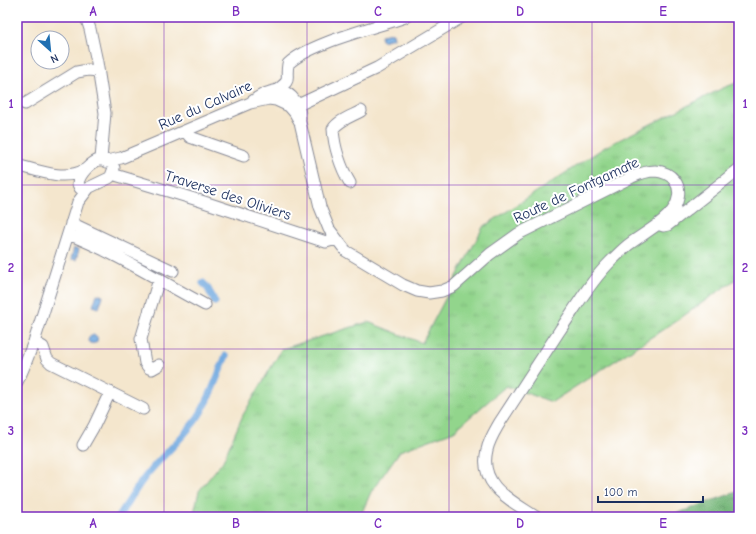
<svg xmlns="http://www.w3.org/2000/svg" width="756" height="534" viewBox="0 0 756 534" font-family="'Comic Neue',sans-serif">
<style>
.grass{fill:url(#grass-tufts);stroke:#568275}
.forest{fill:url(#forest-crowns);stroke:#48726b}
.water{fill:url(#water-waves);stroke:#466c9e}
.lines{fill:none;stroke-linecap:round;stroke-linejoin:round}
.canal{stroke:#70a8df;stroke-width:7}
.minor-casing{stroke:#888a96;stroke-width:13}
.minor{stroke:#fff;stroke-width:11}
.grid{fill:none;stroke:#7b2cbf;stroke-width:1;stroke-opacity:0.55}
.labels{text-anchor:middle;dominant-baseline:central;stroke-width:4;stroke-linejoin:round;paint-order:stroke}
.street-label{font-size:15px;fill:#1b2f5e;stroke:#fff}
.neatline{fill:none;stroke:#7b2cbf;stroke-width:1.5}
.grid-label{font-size:13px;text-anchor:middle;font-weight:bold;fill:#7b2cbf}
</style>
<defs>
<pattern id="grass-tufts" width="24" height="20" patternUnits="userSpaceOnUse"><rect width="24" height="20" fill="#92d58c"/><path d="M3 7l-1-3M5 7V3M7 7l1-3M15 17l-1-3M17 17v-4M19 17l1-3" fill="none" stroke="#7db77b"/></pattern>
<pattern id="forest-crowns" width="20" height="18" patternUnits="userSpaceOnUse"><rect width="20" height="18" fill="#75b678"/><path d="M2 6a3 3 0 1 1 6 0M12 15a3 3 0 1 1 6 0" fill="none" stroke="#5f9466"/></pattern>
<pattern id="water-waves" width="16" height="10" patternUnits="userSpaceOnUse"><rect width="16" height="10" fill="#70a8df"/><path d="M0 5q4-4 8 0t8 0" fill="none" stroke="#5b89b8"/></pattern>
</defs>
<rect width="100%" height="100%" fill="#fff"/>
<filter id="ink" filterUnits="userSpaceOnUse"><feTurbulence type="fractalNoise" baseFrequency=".025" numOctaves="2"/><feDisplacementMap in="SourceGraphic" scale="8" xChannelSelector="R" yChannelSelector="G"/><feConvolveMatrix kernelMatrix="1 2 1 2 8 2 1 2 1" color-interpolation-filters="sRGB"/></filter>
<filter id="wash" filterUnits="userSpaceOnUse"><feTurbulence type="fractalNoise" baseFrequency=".012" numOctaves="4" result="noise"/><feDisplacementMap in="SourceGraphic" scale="16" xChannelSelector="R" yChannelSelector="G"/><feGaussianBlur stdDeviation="0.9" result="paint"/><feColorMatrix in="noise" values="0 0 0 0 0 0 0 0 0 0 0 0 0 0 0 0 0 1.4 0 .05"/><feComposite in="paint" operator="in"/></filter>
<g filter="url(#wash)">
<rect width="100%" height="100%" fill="#f4e6cd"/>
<path class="grass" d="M739 82V277L679 319 552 402 506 386 454 431 400 451 371 492 360 517H193L199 491 223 461 243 415 282 349 368 322 422 343 483 227 605 147 723 88Z"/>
<path class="forest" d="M739 491V517H667Z"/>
<path class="water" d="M393 33 394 38 382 41 381 35Z
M74 248 79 249 76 260 71 259Z
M97 294 103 296 99 308 93 306Z
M88.5 339a4.5 4.5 0 1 1 9 0a4.5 4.5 0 1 1-9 0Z"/>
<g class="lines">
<path class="canal" d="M203 283 207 287 215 302
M118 517C129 502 137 486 149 472 165 453 184 437 198 417 210 399 217 376 226 356"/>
</g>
</g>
<g filter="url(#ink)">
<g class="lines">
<defs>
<path id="minor" d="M86 17 90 29 97 62 105 113 101 159
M276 91C293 78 285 82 288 64 310 43 374 28 405 17
M250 103 269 99 276 100 289 106 295 113 300 122 320 207 329 229 346 251 403 285 417 291 429 293 442 291 454 286 490 254 518 234 632 177C639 174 647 171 655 171 672 172 683 185 677 202 672 219 642 234 628 245 622 250 616 256 610 262 590 282 576 307 560 330 540 361 520 391 500 422 495 431 489 440 487 450 478 486 512 501 536 517
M25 104 77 72 88 70 98 71
M291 106 298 105 377 68 462 17
M185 131 190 137 244 156
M106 161 121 158 250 103C256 98 262 94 270 92 287 86 301 102 300 119
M107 162 101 159C91 162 79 174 78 184L80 188 84 190 109 178 111 176 114 168
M17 165C39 171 65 182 86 169
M112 174 201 201 326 242 336 239
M350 183C341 168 334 147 333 129 339 120 352 116 361 111
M71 223 173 271
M658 224 663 226 668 225 739 169
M68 234C116 253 160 281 205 305
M159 279 141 339 145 363 149 368 152 369 159 365
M34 342 43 347 47 359 51 363 143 409
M17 382C24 369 28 355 34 342L78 202 88 189
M83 445 94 426 110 392"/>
</defs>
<use href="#minor" class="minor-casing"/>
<use href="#minor" class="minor"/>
</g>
</g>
<path class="grid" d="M164 17V517M307 17V517M449 17V517M592 17V517M17 185H739M17 349H739"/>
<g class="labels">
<g class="street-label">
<text transform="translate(205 105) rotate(-24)">Rue du Calvaire</text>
<text transform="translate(576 190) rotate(-25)">Route de Fontgamate</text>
<text transform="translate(228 195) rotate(18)">Traverse des Oliviers</text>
</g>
</g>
<rect width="756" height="534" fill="none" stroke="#fff" stroke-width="44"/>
<g transform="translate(50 50) rotate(153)"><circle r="19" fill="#ffffff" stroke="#a4acbf"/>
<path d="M0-3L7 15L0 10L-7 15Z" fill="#1f6fb2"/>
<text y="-6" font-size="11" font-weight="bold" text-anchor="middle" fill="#1b2f5e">N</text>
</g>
<path d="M598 496v6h105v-6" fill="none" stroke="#1b2f5e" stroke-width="2"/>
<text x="604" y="496" font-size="12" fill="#1b2f5e" stroke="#ffffff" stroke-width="3" paint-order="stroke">100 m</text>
<rect x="22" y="22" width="712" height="490" class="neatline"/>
<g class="grid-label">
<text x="93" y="16">A</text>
<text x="236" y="16">B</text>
<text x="378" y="16">C</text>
<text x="520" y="16">D</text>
<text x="663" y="16">E</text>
<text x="11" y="108">1</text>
<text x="745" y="108">1</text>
<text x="11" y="272">2</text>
<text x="745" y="272">2</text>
<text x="11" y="435">3</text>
<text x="745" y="435">3</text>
<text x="93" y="528">A</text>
<text x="236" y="528">B</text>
<text x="378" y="528">C</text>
<text x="520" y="528">D</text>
<text x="663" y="528">E</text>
</g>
</svg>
